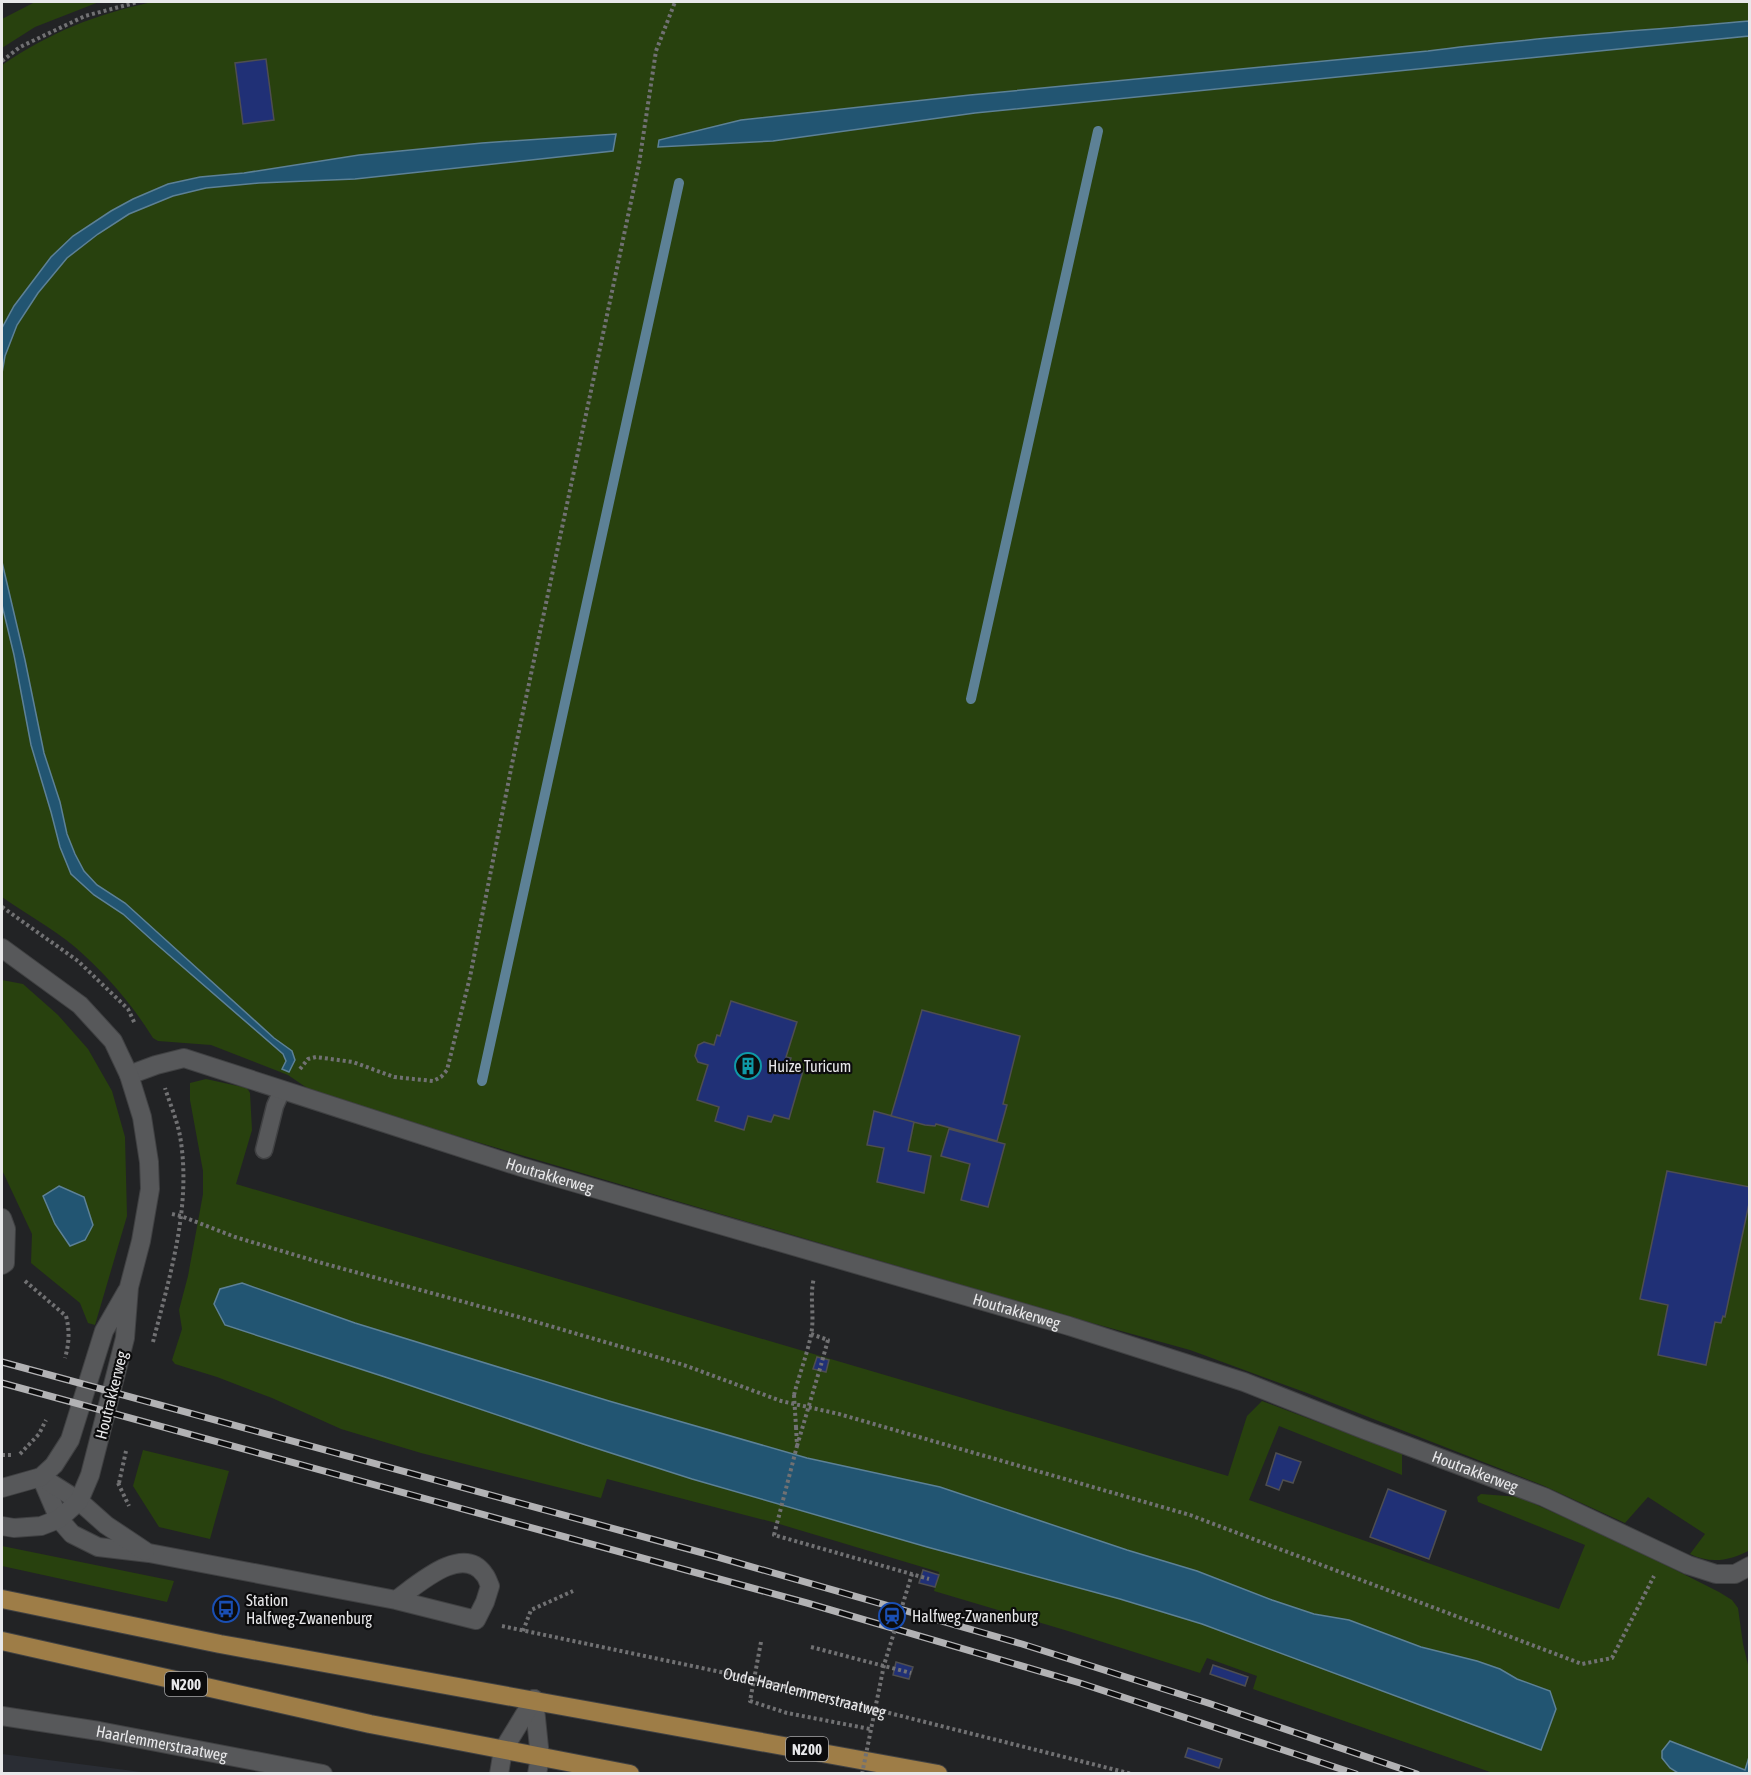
<svg xmlns="http://www.w3.org/2000/svg" width="1751" height="1775" viewBox="0 0 1751 1775" font-family="'Asap Condensed',sans-serif">
<style>
.built{fill:#2a2d34}
.green{fill:#28410e}
.water{fill:#225572;stroke:#5d8196;stroke-width:1.5}
.lines{fill:none;stroke-linecap:round;stroke-linejoin:round}
.stream{stroke:#5d8196;stroke-width:10}
.building{fill:#203076;stroke:#4e4e51;stroke-width:1.5}
.service-casing{stroke:#404143;stroke-width:19}
.minor-casing{stroke:#404143;stroke-width:20}
.tertiary-casing{stroke:#404143;stroke-width:20}
.primary-casing{stroke:#404143;stroke-width:20}
.path{stroke:#717173;stroke-width:4;stroke-dasharray:3 3;stroke-linecap:butt}
.service{stroke:#57585a;stroke-width:16}
.minor{stroke:#57585a;stroke-width:18}
.tertiary{stroke:#57585a;stroke-width:18}
.primary{stroke:#9e7d47;stroke-width:18}
.rail-casing{stroke:#b2b2b4;stroke-width:7}
.rail{stroke:#0c0c0d;stroke-width:4.5;stroke-dasharray:14;stroke-linecap:butt}
.path-bridge{stroke:#717173;stroke-width:4;stroke-dasharray:3 3;stroke-linecap:butt}
.labels{text-anchor:middle;dominant-baseline:central;stroke-width:4.5;stroke-linejoin:round;paint-order:stroke}
.shield{fill:#0c0c0d;stroke:#a6a6a8;stroke-width:1.5}
.shield-label{font-size:15px;font-weight:bold;fill:#e8e8ea}
.poi-label{font-size:16px;fill:#e8e8ea;stroke:#0c0c0d;text-anchor:start}
.street-label{font-size:16px;fill:#e8e8ea;stroke:#0c0c0d}
</style>
<rect width="100%" height="100%" fill="#222325"/>
<path class="built" d="M2 1754 149 1773H2Z"/>
<path class="green" d="M35 2H99L35 27 2 48V19Z
M152 2H1749L1750 1550C1730 1561 1710 1564 1690 1554L1705 1534 1648 1497 1625 1523 1542 1485 1307 1393 1190 1350 1074 1318 392 1117 310 1090 288 1075 211 1045 158 1041 153 1038C132 1004 105 973 75 947 52 928 26 914 2 897V65C51 32 94 15 152 2Z
M2 980 23 984 58 1015 88 1049 112 1091 125 1137 127 1216 95 1325 88 1323 80 1303 31 1263 32 1234 2 1170Z
M206 1079 247 1088 250 1093 252 1130 236 1184 1228 1476 1247 1416 1262 1401 1402 1454V1475L1279 1426 1249 1500 1559 1609 1585 1545 1478 1502 1477 1497 1481 1494 1519 1497 1622 1543 1719 1592 1732 1600 1738 1608 1743 1644 1749 1669V1757L1745 1773H1493L1253 1689 1257 1676 1207 1658 1200 1673 1068 1631 934 1591 939 1572 776 1523 607 1479 601 1498 421 1453 341 1429 272 1398 217 1377 175 1364 172 1360 182 1329 179 1310 188 1276 203 1194V1171L190 1100V1083Z
M143 1450 229 1471 210 1539 159 1527 133 1486Z
M2 1546 174 1581 167 1602 2 1566Z"/>
<path class="water" d="M1749 21V36L975 113 773 141 658 147 659 140 741 120 970 95 1428 51C1535 37 1642 31 1749 21Z
M616 134 613 151 355 179 259 183 206 188 173 196 129 214 98 234 67 258 38 293 17 325 5 356 2 373V328L14 306 51 257 73 236 111 211 133 199 168 184 200 177 244 173 359 155 482 143Z
M2 562 25 660 44 753 60 802 67 834 75 854 84 871 97 885 125 903 274 1038 292 1051 295 1060 289 1072 282 1069 286 1061 283 1054 154 942 123 914 94 895 71 874 60 847 51 812 31 745 14 655 2 605Z
M59 1186 84 1197 93 1225 85 1240 70 1246 55 1224 43 1196Z
M242 1283 355 1323 609 1401 807 1458 940 1487 1127 1550 1197 1571 1272 1600 1314 1614 1349 1620 1421 1647 1477 1661 1500 1669 1517 1679 1550 1691 1556 1709 1541 1750 1202 1624 1120 1599 927 1547 692 1479 586 1445 385 1377 225 1325 214 1304 220 1289Z
M1670 1741 1745 1770 1749 1757V1773H1678L1670 1768 1662 1758V1751Z"/>
<g class="lines">
<path class="stream" d="M971 699 1098 131
M482 1081 679 183"/>
</g>
<path class="building" d="M266 59 274 120 243 124 235 63Z
M731 1001 797 1022 786 1057 791 1058 788 1067 803 1071 789 1119 774 1115 771 1122 748 1116 744 1130 715 1121 719 1107 697 1100 708 1065 698 1062 695 1056 698 1045 704 1042 714 1045 717 1035 720 1036Z
M922 1010 1020 1036 1003 1104 1007 1105 997 1141 936 1124 935 1126 925 1125 891 1116Z
M874 1111 914 1122 908 1151 931 1156 924 1193 877 1182 884 1148 867 1145Z
M949 1129 1005 1144 988 1207 961 1200 970 1164 941 1156Z
M1667 1171 1750 1187V1199L1725 1317 1723 1316 1721 1323 1715 1322 1706 1365 1658 1355 1668 1305 1640 1299Z
M817 1357 829 1360 826 1372 813 1369Z
M1276 1453 1301 1462 1293 1483 1283 1480 1279 1490 1266 1485Z
M1388 1489 1446 1511 1429 1559 1370 1537Z
M923 1570 939 1575 935 1587 919 1583Z
M896 1662 913 1667 909 1679 893 1675Z
M1213 1665 1248 1677 1245 1686 1210 1674Z
M1188 1748 1222 1759 1219 1768 1185 1757Z"/>
<g class="lines">
<defs>
<path id="service" d="M264 1150 275 1106 282 1090"/>
<g id="minor">
<path id="s2" d="M129 1075 156 1065 184 1058 521 1167 1069 1326 1244 1382 1365 1430 1544 1497 1688 1565 1716 1574H1735L1750 1566"/>
<path d="M2 1218 6 1229 5 1263 2 1265"/>
<path d="M41 1477 59 1519 72 1534 98 1547 149 1553 396 1600 476 1620 485 1602 490 1586C488 1582 487 1577 484 1574 462 1543 416 1586 396 1600"/>
<path d="M41 1477 79 1501 106 1525 145 1551"/>
<path d="M534 1699 540 1757 537 1774"/>
<path id="s3" d="M2 1716 99 1731 323 1774"/>
<path d="M499 1774 503 1750 534 1699"/>
</g>
<path id="tertiary" d="M2 948 80 1005 113 1041 129 1075 142 1117 149 1162 150 1189 141 1241 129 1287 125 1338 90 1475 79 1501 59 1519 41 1526 14 1528 2 1526
M2 1488 41 1477 54 1465 70 1440 104 1331 127 1291"/>
<path id="primary" d="M2 1599 220 1644 938 1774
M2 1641 370 1724 630 1774"/>
</defs>
<use href="#service" class="service-casing"/>
<use href="#minor" class="minor-casing"/>
<use href="#tertiary" class="tertiary-casing"/>
<use href="#primary" class="primary-casing"/>
<g class="path">
<path d="M2 61 20 47 85 16 138 2"/>
<path d="M2 907 78 961 128 1009 135 1024"/>
<path d="M300 1069 308 1059 316 1057 353 1062 394 1077 433 1081 441 1077 447 1070 470 977 512 764 639 164 656 51 675 2"/>
<path d="M172 1214 181 1216 235 1237 322 1263 519 1317 684 1365 781 1401 839 1414 1190 1515 1582 1664 1612 1658 1654 1576"/>
<path d="M25 1281 66 1316C70 1331 69 1344 65 1358"/>
<path d="M811 1334 828 1340 821 1365"/>
<path d="M153 1342C170 1275 192 1205 180 1136 177 1120 170 1104 165 1088"/>
<path d="M794 1395C799 1375 807 1355 811 1335 815 1315 809 1297 814 1278"/>
<path d="M796 1427 797 1446 774 1535 929 1579"/>
<path d="M20 1454 39 1434 46 1420"/>
<path d="M2 1455H13"/>
<path d="M118 1483 129 1506"/>
<path d="M119 1483 126 1451"/>
<path id="s1" d="M502 1626 754 1679 1132 1774"/>
<path d="M523 1631 531 1610 573 1591"/>
<path d="M761 1642 750 1701 787 1713 870 1729"/>
<path d="M811 1647 911 1673"/>
</g>
<use href="#service" class="service"/>
<use href="#minor" class="minor"/>
<use href="#tertiary" class="tertiary"/>
<use href="#primary" class="primary"/>
<defs>
<path id="rail" d="M2 1362 714 1556 1022 1644 1208 1703 1417 1774
M2 1383 807 1603 1080 1683 1356 1774"/>
</defs>
<use href="#rail" class="rail-casing"/>
<use href="#rail" class="rail"/>
<path class="path-bridge" d="M794 1395 796 1427
M797 1446 821 1365
M862 1774 884 1665 912 1574"/>
</g>
<defs>
<symbol id="building-ring" viewBox="-11 -11 22 22"><circle r="9.5" fill="#0c0c0d" stroke="#0f9aa8" stroke-width="1.5"/><path d="M-4-6H4V6H1V3H-1V6H-4ZM-2.5-4.3h1.7v1.8h-1.7ZM.8-4.3h1.7v1.8H.8ZM-2.5-1h1.7V.8h-1.7ZM.8-1h1.7V.8H.8Z" fill="#0f9aa8"/></symbol>
<symbol id="bus-ring" viewBox="-11 -11 22 22"><circle r="9.5" fill="#0c0c0d" stroke="#1a4fb4" stroke-width="1.5"/><path d="M-5-6H5V4H4V6H2V4H-2V6H-4V4H-5ZM-3.5-4V0h7V-4ZM-3.5 1.2v1.5H-2V1.2ZM2 1.2v1.5H3.5V1.2Z" fill="#1a4fb4"/></symbol>
<symbol id="station-ring" viewBox="-11 -11 22 22"><circle r="9.5" fill="#0c0c0d" stroke="#1a4fb4" stroke-width="1.5"/><path d="M-3-6H3Q5-6 5-4V2Q5 4 3 4L4.5 6H3L1.5 4h-3L-3 6H-4.5L-3 4Q-5 4-5 2V-4Q-5-6-3-6ZM-3.5-4v3h7v-3ZM-3.5 1v1.5H-2V1ZM2 1v1.5H3.5V1Z" fill="#1a4fb4"/></symbol>
</defs>
<g fill-rule="evenodd">
<use href="#building-ring" x="733" y="1051" width="30" height="30"/>
<use href="#bus-ring" x="211" y="1594" width="30" height="30"/>
<use href="#station-ring" x="877" y="1601" width="30" height="30"/>
</g>
<g class="labels">
<g class="shield">
<rect x="165" y="1672" width="42" height="24" rx="4.5"/>
<rect x="786" y="1737" width="42" height="24" rx="4.5"/>
</g>
<g class="shield-label">
<text x="186" y="1684">N200</text>
<text x="807" y="1749">N200</text>
</g>
<g class="poi-label">
<text x="768" y="1066">Huize Turicum</text>
<text x="246" y="1600">Station<tspan x="246" dy="18">Halfweg-Zwanenburg</tspan></text>
<text x="912" y="1616">Halfweg-Zwanenburg</text>
</g>
<g class="street-label">
<text stroke="none"><textPath href="#s2" startOffset="442">Houtrakkerweg</textPath></text>
<text stroke="none"><textPath href="#s2" startOffset="928">Houtrakkerweg</textPath></text>
<text transform="translate(111 1395) rotate(-76)">Houtrakkerweg</text>
<text stroke="none"><textPath href="#s2" startOffset="1414">Houtrakkerweg</textPath></text>
<text stroke="none"><textPath href="#s1" startOffset="310">Oude Haarlemmerstraatweg</textPath></text>
<text stroke="none"><textPath href="#s3" startOffset="162">Haarlemmerstraatweg</textPath></text>
</g>
</g>
<rect width="1751" height="1775" fill="none" stroke="#e8e8ea" stroke-width="6"/>
</svg>
